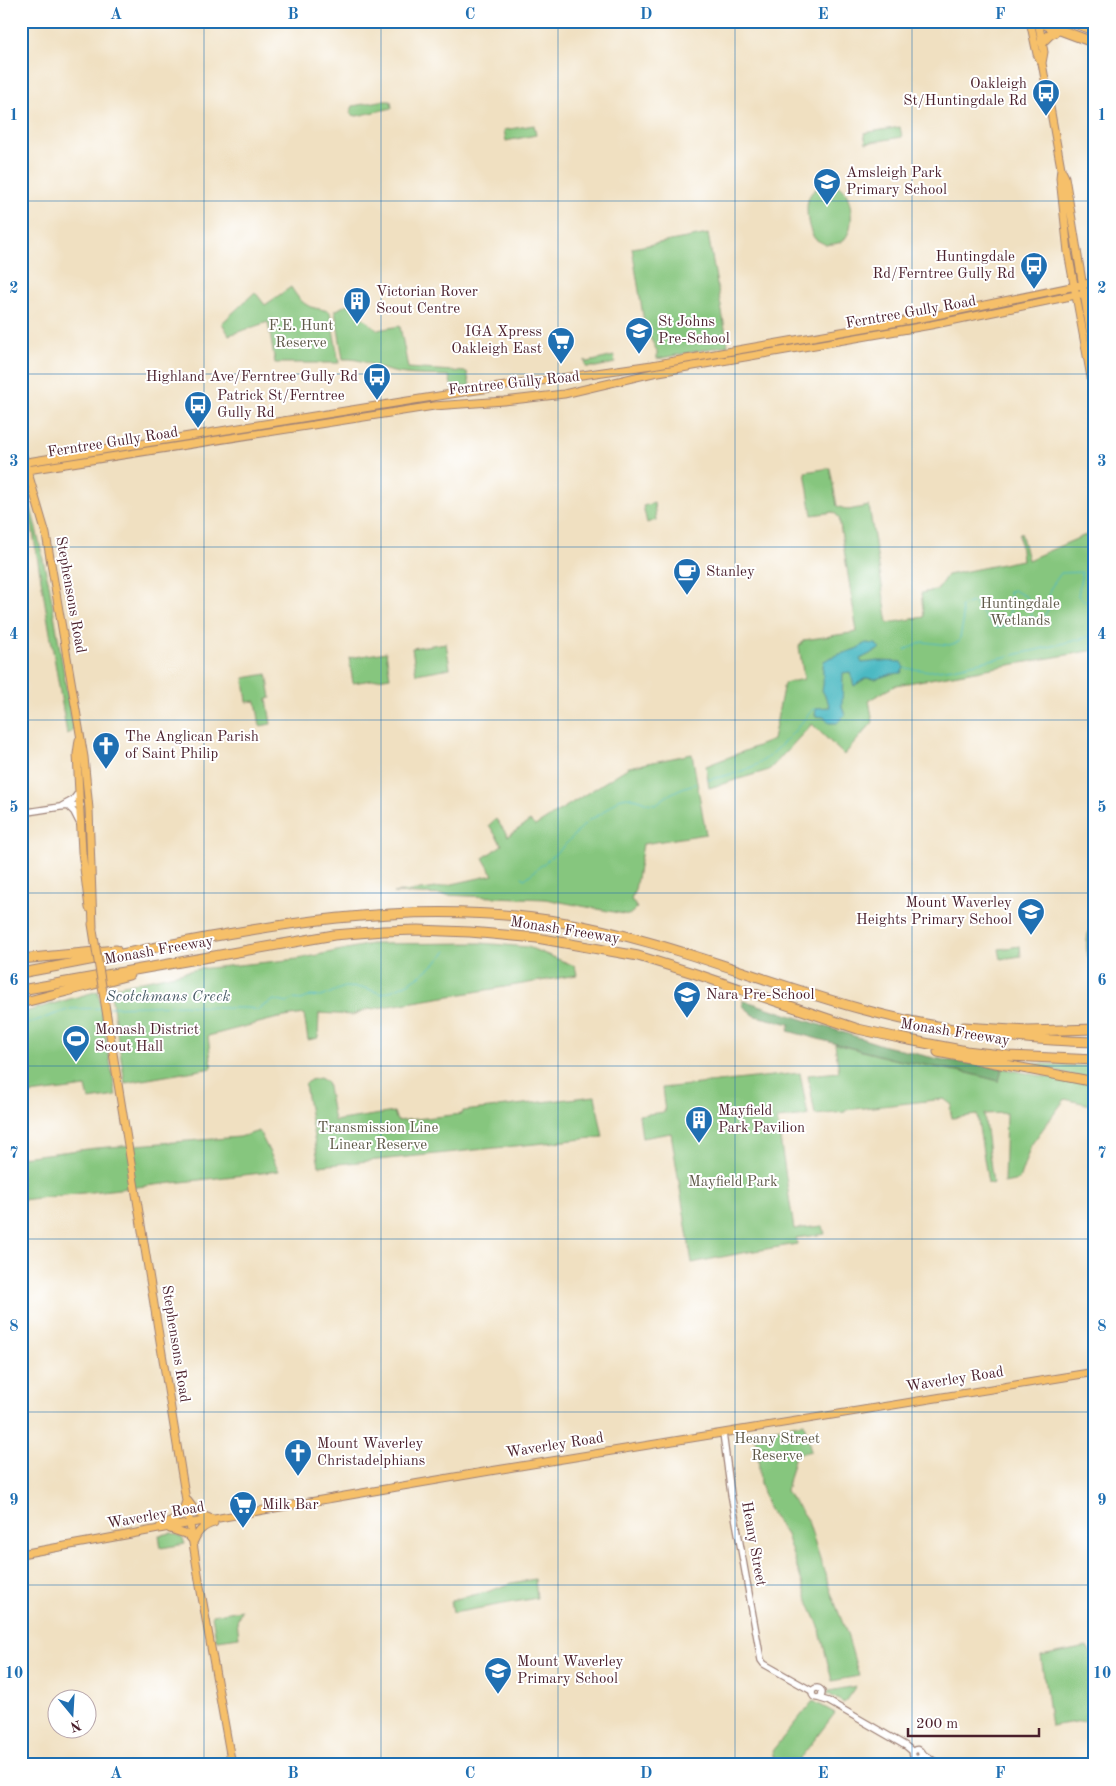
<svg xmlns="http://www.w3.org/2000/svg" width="1116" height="1786" viewBox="0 0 1116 1786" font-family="'Old Standard TT',serif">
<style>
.green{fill:#86c67e;stroke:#687254}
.forest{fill:#6cab6d;stroke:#5b654c}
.water{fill:#4bb9c3;stroke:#4a6c77}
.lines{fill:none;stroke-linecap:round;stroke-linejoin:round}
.stream{stroke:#4bb9c3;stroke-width:1}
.minor-casing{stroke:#9d8076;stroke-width:8}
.major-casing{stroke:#9d8076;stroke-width:9}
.highway-casing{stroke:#9d8076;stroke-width:11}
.minor{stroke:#fff;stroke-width:5.5}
.major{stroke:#f6c06b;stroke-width:7}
.highway{stroke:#f6c06b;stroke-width:9}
.major-bridge-casing{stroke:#9d8076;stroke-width:9;stroke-linecap:butt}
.major-bridge{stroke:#f6c06b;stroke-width:7}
.grid{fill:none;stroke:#1f6fb2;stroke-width:1;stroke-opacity:0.55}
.labels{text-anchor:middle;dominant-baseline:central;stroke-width:4;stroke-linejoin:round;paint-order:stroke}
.poi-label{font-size:15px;fill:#4a1f2b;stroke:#fff;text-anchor:start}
.street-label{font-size:15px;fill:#4a1f2b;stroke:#fff}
.park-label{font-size:15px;fill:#5f5948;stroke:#fff}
.water-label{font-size:16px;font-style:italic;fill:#4a5d68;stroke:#fff}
.neatline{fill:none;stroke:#1f6fb2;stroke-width:2}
.grid-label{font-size:16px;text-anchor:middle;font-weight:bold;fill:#1f6fb2}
</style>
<rect width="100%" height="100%" fill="#fff"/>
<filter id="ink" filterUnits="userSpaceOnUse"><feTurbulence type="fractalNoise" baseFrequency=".02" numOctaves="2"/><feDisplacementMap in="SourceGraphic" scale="10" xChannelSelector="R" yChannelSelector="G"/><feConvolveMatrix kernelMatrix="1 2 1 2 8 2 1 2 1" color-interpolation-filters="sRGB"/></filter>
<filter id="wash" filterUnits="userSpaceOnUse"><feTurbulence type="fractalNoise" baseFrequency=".0096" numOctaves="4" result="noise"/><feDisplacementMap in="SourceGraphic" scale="20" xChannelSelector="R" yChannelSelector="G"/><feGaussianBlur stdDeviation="1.12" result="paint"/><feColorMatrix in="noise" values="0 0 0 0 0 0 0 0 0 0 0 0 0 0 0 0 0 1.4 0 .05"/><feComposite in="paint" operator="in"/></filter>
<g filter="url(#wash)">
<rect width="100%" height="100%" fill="#f0e0c1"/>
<path class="green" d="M380 101H391L392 108 357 116 352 115 350 113 353 106Z
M534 125 536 135 506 141 504 130Z
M900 127 902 137 866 143 864 133Z
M831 183C834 184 839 186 842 188 853 198 856 233 841 242 837 244 830 244 826 245 823 243 818 241 815 239 811 234 809 227 808 221 805 199 808 188 831 183Z
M708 234 728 345 657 359V351L645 328 632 248Z
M291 287C296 295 301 303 311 307 317 309 324 309 330 312L339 363H275L268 322 229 335 222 323 255 292 265 305Z
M349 303 360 315 377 330 400 326 408 368 467 372 470 386 452 388 449 376C429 375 408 376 389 371 372 366 362 358 343 359L335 311Z
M614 356 615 363 596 367H586L585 360 588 362Z
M830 468 837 506 848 510 869 506 888 623 924 617 921 593 937 590 947 575 1022 560 1019 534 1021 532 1028 560 1083 536 1095 534V650L896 685 869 700 873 722 844 755 812 724 769 770 709 788 706 766 773 740 784 683 804 679 799 646 804 640 857 632 839 518 834 512 812 515 805 472Z
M654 503 656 520 647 523 643 506Z
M29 508H31C38 533 42 559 49 584L73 727 72 732 67 734Z
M446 643 450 668 416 674 412 648Z
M386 652 390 677 353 683 349 658Z
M267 674 271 698 267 699 271 724 260 726 256 701 247 702 244 678Z
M692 754 706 834 643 844 635 890 631 899 637 908 629 915 545 899 393 893 430 889 493 875 483 858 502 845 489 825 496 819 508 836 530 821 535 826 629 767Z
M1095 927V964H1092C1085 956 1086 941 1089 931Z
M480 943 528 947 575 966 577 975 365 1010 353 1015 319 1013 318 1038 308 1040 304 1014 278 1018 208 1036 212 1068 125 1083 110 988 198 969 298 959 371 944Z
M1020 946 1021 956 1001 959 999 949Z
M98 991 116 1096 89 1100 86 1087 22 1095 25 1117 21 1118V1013Z
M835 1044 897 1060 964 1072 999 1081 1002 1068 1036 1075 1095 1084V1106L1065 1099 1031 1145 1019 1180 1004 1183 1006 1113 984 1114 993 1184 988 1183 977 1115 952 1118 950 1109 952 1105 944 1099 846 1110 845 1112 815 1115 808 1075 839 1072Z
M1017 1063 1095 1066V1080Z
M800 1073 808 1116 777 1119 794 1229 823 1226 825 1234 796 1238 797 1244 742 1253 692 1263 671 1133 642 1138 639 1115 665 1112 662 1088Z
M320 1078 327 1082 334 1121 394 1112 397 1121 462 1114 463 1111 595 1096 603 1137 319 1166 305 1085 310 1080Z
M259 1131 279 1171 21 1200V1157L96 1148 240 1137Z
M804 1423 811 1451 795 1455 786 1491 808 1521 830 1590 847 1634 859 1676 832 1681 819 1626 810 1606 786 1535 768 1508 760 1484 758 1455 754 1432Z
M172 1533C179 1535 183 1537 185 1544L161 1548 159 1535Z
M535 1579 537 1598 453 1613 451 1600 487 1592 512 1583Z
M241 1610 237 1621 239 1637 218 1640 216 1639 212 1615Z
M1087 1647 1095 1661V1719L1051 1726 1041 1656Z
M856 1686 844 1703 827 1693 829 1691Z
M813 1701 835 1713 795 1765H775L772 1751Z"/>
<path class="forest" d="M743 1000 885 1046 934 1058 1002 1068 999 1081 964 1072 897 1060 788 1031 790 1024 755 1016 743 1006Z"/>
<path class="water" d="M866 643 876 644 880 649 860 659 862 663 879 661 902 662 904 668 901 673 891 674 876 679 866 678 854 686 850 672 843 673 842 707 845 715 837 723H829L824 717 815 716 816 708 830 707 829 704 822 690C825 681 821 672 824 661 837 652 854 653 866 643Z"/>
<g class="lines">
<path class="stream" d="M905 650 923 642 949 645 959 642 963 623 961 606 973 602 990 623 997 628 1006 626 1011 607 1009 592 1013 590 1027 597 1033 621 1041 620 1048 610 1050 589 1061 573 1082 572 1078 596 1086 602
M904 668 930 671 953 668 1032 651 1085 638 1095 634
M708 780C723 776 740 773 754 766 776 755 797 728 813 709L817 710
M522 877 525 879 562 848 589 820 601 814 618 799 627 797 638 799 647 803 656 804C669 794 679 788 695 784
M109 1007 183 1005 221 1008H249L257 1010 274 1000 287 1003 293 999 301 1000 311 996 321 997 344 987 365 988 382 994C411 984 426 974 447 951
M21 1026 70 1009 102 1008"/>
</g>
</g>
<g filter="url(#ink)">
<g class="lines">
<defs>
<path id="minor" d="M62 806 73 800 79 792
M69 807 74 812 80 824
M21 813 60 807 81 805
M723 1433 731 1494 761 1660 764 1664 812 1691
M812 1693a5 5 0 1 1 10 0a5 5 0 1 1-10 0Z
M818 1698 828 1701 906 1746 913 1752
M912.5 1754a4.5 4.5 0 1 1 9 0a4.5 4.5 0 1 1-9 0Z
M921 1753 940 1765"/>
<path id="major" d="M1030 21 1037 54 1042 63
M1038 21 1044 52 1042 63 1061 168 1060 178 1068 252 1095 399
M1061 169 1065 177 1068 195 1095 361
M21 449 46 534 84 757 89 809 93 927
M21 463 470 391 652 365 927 317 1095 282
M21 471 434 406 504 401 564 394 653 373 931 325 1095 291
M79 740 77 754 82 852 89 908
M92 924 95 943
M111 1041 200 1586 232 1765
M188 1501 197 1513 212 1519
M160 1527C176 1519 181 1519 186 1501
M170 1529 188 1535 193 1541
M194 1541C198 1531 203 1526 214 1523
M21 1554 269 1509 484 1472 1095 1372"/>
<path id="highway" d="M1036 21 1095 43
M1070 21 1095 31
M1042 42 1049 35 1060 29
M21 959 116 950
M21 973C197 942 375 892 555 921 661 938 759 981 861 1009 938 1030 1015 1040 1095 1042
M21 990 334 935 383 931 418 930 470 932 537 938 638 956 693 973 858 1029 899 1038 966 1051 1009 1056 1095 1060
M21 1003 129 975
M964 1027 1028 1031 1095 1029
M938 1052 1095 1082"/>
</defs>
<use href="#minor" class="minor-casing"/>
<use href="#major" class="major-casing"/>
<use href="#highway" class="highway-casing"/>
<use href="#minor" class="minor"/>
<use href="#major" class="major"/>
<use href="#highway" class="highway"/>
<defs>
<path id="major-bridge" d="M95 943 111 1041"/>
</defs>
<use href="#major-bridge" class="major-bridge-casing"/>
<use href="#major-bridge" class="major-bridge"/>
</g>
</g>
<path class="grid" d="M204 21V1765M381 21V1765M558 21V1765M735 21V1765M912 21V1765M21 201H1095M21 374H1095M21 547H1095M21 720H1095M21 893H1095M21 1066H1095M21 1239H1095M21 1412H1095M21 1585H1095"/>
<defs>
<symbol id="bus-pin" viewBox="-11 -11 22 30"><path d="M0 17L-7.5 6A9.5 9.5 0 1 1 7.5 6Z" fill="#1f6fb2" stroke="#fff"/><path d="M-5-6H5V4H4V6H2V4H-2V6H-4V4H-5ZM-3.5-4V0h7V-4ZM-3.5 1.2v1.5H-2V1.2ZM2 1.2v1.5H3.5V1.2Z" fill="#fff"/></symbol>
<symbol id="school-pin" viewBox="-11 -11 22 30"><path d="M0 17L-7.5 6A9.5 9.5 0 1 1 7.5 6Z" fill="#1f6fb2" stroke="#fff"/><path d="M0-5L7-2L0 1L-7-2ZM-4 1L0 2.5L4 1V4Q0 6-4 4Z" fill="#fff"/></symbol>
<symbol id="building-pin" viewBox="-11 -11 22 30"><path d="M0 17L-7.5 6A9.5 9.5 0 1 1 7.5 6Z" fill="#1f6fb2" stroke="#fff"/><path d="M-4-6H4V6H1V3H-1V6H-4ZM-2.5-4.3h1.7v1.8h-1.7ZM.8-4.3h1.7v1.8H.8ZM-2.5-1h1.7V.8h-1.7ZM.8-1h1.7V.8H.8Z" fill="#fff"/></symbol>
<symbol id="supermarket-pin" viewBox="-11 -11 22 30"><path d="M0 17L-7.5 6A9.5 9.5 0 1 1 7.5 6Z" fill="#1f6fb2" stroke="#fff"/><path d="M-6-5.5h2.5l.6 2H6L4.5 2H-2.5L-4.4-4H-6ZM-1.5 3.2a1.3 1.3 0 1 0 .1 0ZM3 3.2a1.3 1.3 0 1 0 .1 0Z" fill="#fff"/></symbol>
<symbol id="cafe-pin" viewBox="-11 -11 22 30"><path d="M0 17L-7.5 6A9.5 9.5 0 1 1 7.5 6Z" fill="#1f6fb2" stroke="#fff"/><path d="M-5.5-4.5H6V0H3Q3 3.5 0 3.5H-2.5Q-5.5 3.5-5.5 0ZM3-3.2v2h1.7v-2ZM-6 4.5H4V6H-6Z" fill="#fff"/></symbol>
<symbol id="church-pin" viewBox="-11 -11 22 30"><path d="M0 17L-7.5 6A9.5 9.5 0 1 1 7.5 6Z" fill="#1f6fb2" stroke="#fff"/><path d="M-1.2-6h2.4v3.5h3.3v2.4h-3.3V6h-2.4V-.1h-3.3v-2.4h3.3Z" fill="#fff"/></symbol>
<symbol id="stadium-pin" viewBox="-11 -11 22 30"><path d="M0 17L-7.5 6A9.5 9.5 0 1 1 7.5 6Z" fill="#1f6fb2" stroke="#fff"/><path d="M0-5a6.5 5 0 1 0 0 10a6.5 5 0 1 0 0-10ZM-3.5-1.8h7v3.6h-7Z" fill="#fff"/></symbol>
</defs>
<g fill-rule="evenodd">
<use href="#bus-pin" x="1030" y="77" width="32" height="43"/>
<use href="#school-pin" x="811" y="166" width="32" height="43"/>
<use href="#bus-pin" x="1018" y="250" width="32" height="43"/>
<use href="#building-pin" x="341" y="285" width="32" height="43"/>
<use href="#school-pin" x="623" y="315" width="32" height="43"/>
<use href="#supermarket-pin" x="545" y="325" width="32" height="43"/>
<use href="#bus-pin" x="361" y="361" width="32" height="43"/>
<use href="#bus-pin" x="182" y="389" width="32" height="43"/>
<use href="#cafe-pin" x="671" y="556" width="32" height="43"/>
<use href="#church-pin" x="90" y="730" width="32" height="43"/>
<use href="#school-pin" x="1015" y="896" width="32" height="43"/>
<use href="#school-pin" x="671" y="979" width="32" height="43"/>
<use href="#stadium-pin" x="60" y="1023" width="32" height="43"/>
<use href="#building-pin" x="683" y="1104" width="32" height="43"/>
<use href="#church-pin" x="282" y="1437" width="32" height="43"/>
<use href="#supermarket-pin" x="227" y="1489" width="32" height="43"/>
<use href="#school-pin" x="482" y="1655" width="32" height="43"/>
</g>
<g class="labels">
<g class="poi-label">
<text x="1027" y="84" text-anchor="end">Oakleigh<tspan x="1027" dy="17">St/Huntingdale Rd</tspan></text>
<text x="846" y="173">Amsleigh Park<tspan x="846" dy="17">Primary School</tspan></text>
<text x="1015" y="257" text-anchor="end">Huntingdale<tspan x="1015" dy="17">Rd/Ferntree Gully Rd</tspan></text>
<text x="376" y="292">Victorian Rover<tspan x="376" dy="17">Scout Centre</tspan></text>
<text x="658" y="322">St Johns<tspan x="658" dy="17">Pre-School</tspan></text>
<text x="542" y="332" text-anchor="end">IGA Xpress<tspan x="542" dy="17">Oakleigh East</tspan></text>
<text x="358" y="377" text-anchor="end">Highland Ave/Ferntree Gully Rd</text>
<text x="217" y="396">Patrick St/Ferntree<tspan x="217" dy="17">Gully Rd</tspan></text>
<text x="706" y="572">Stanley</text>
<text x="125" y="737">The Anglican Parish<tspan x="125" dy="17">of Saint Philip</tspan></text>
<text x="1012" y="903" text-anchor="end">Mount Waverley<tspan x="1012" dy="17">Heights Primary School</tspan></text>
<text x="706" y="995">Nara Pre-School</text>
<text x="95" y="1030">Monash District<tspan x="95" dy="17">Scout Hall</tspan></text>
<text x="718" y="1111">Mayfield<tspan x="718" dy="17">Park Pavilion</tspan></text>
<text x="317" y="1444">Mount Waverley<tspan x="317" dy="17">Christadelphians</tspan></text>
<text x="262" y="1505">Milk Bar</text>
<text x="517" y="1662">Mount Waverley<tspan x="517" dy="17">Primary School</tspan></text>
</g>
<g class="street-label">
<text transform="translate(911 313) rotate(-10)">Ferntree Gully Road</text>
<text transform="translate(514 384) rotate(-6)">Ferntree Gully Road</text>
<text transform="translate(113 443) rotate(-9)">Ferntree Gully Road</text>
<text transform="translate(70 595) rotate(80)">Stephensons Road</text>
<text transform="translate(565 931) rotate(9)">Monash Freeway</text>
<text transform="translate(159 951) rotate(-10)">Monash Freeway</text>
<text transform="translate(955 1033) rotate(9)">Monash Freeway</text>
<text transform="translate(175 1344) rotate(81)">Stephensons Road</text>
<text transform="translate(955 1380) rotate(-9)">Waverley Road</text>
<text transform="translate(555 1446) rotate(-9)">Waverley Road</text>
<text transform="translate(156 1516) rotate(-10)">Waverley Road</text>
<text transform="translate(753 1544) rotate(80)">Heany Street</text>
</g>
<g class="park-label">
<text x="301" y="326">F.E. Hunt<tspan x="301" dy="17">Reserve</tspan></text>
<text x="1020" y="604">Huntingdale<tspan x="1020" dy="17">Wetlands</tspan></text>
<text x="378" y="1128">Transmission Line<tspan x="378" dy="17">Linear Reserve</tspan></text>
<text x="733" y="1182">Mayfield Park</text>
<text x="777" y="1439">Heany Street<tspan x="777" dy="17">Reserve</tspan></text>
</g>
<g class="water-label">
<text x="168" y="997">Scotchmans Creek</text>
</g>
</g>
<rect width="1116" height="1786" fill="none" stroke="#fff" stroke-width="55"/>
<g transform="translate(72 1714) rotate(162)"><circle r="24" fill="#ffffff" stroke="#b7a5aa"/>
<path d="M0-4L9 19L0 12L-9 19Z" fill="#1f6fb2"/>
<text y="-8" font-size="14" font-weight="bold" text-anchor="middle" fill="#4a1f2b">N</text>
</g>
<path d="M908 1728v8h131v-8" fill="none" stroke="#4a1f2b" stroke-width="2.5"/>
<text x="916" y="1728" font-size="15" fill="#4a1f2b" stroke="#ffffff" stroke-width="4" paint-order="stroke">200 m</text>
<rect x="28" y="28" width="1060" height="1730" class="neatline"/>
<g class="grid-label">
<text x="116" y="19">A</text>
<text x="293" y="19">B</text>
<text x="470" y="19">C</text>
<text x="646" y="19">D</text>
<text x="823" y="19">E</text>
<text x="1000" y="19">F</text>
<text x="14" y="120">1</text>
<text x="1102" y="120">1</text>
<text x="14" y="293">2</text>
<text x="1102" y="293">2</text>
<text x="14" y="466">3</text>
<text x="1102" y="466">3</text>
<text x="14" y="639">4</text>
<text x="1102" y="639">4</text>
<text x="14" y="812">5</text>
<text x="1102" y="812">5</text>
<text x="14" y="985">6</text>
<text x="1102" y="985">6</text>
<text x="14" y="1158">7</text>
<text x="1102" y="1158">7</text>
<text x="14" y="1331">8</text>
<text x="1102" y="1331">8</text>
<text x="14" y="1505">9</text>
<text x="1102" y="1505">9</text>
<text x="14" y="1678">10</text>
<text x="1102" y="1678">10</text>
<text x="116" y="1778">A</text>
<text x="293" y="1778">B</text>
<text x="470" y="1778">C</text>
<text x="646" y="1778">D</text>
<text x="823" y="1778">E</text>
<text x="1000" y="1778">F</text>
</g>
</svg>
